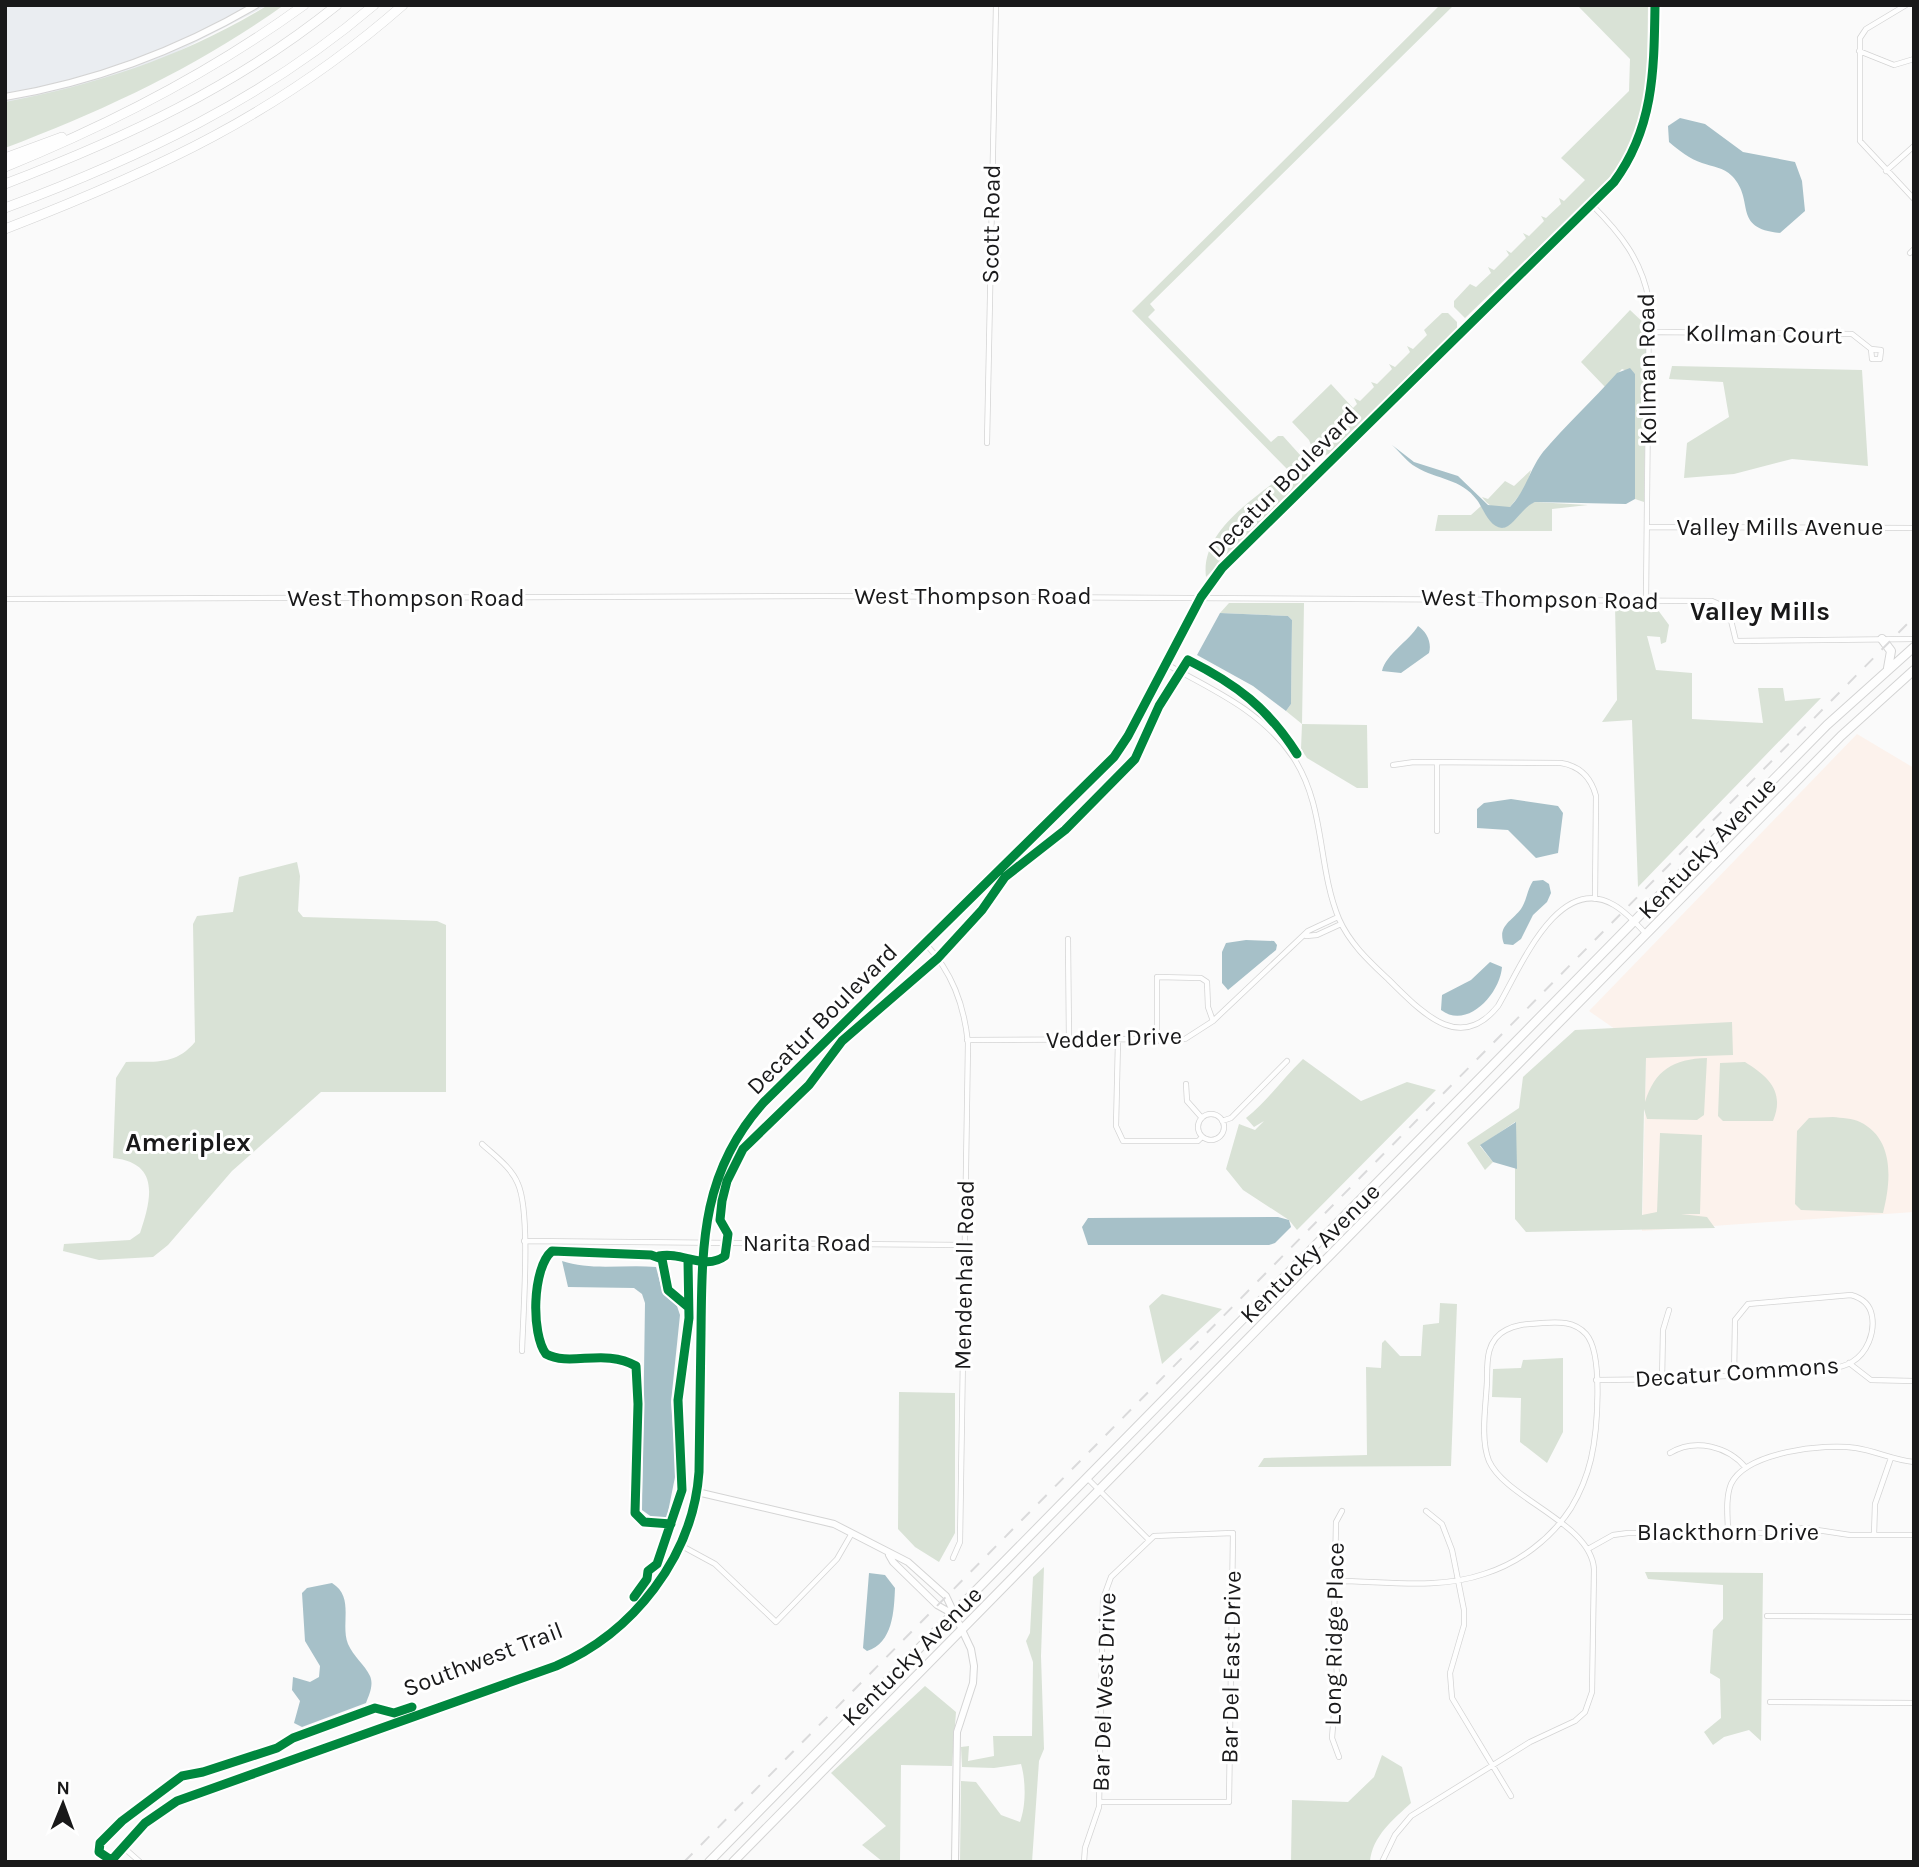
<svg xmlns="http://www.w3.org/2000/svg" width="1919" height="1867" viewBox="0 0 1919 1867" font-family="Karla,sans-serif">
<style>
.built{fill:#eaedf1}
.education{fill:#fcf2ec}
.green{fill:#d9e2d6}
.water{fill:#a6c0c8}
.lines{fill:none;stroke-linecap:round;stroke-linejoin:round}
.minor-casing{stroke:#d4d4d4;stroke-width:6}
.tertiary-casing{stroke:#d4d4d4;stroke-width:8}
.primary-casing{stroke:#d4d4d4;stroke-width:10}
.motorway-casing{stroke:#d4d4d4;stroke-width:10}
.minor{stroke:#fefefe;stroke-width:4.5}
.tertiary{stroke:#fefefe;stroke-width:6}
.primary{stroke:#fefefe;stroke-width:8}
.motorway{stroke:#fefefe;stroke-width:9}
.rail{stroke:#dadadb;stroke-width:2;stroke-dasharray:12 12;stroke-linecap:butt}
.cycleway-casing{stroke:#fff;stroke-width:13}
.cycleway{stroke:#00873e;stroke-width:9}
.labels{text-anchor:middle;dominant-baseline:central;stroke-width:6;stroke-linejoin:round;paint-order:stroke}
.street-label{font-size:24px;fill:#19191a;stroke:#fff}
.neighbourhood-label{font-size:26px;font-weight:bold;fill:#19191a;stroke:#fff}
</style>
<rect width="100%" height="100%" fill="#fafafa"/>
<path class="built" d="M5 5H268L5 141Z"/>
<path class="education" d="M1857 734 1914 768V1212L1642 1231 1646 1058 1635 1043 1589 1011Z"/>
<path class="green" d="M268 5H284C197 67 105 110 5 148V102C97 85 189 54 268 5Z
M1440 5H1454L1150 304 1155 310 1148 317 1271 442 1278 436H1283L1310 466 1307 476 1206 577C1200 530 1257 497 1289 471L1132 311Z
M1577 5H1648C1647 73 1651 127 1606 183L1465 318 1454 307V301L1470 284 1476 287 1491 273 1488 267 1494 270 1509 255 1506 250 1511 253 1526 238 1523 233 1529 236 1544 221 1541 216 1546 218 1561 204 1559 198 1564 201 1585 180 1561 158 1629 91 1630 59Z
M1630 310 1647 326 1644 502 1635 499V374L1622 369 1605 387 1581 362Z
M1442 313H1448L1457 322V328L1329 454 1320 457 1315 455 1309 440 1292 422 1331 384 1353 408 1357 404 1354 398 1360 401 1374 387 1371 382 1377 384 1392 369 1389 364 1395 367 1410 352 1407 346 1413 349 1427 335 1424 330Z
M1672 366 1862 370 1868 466 1792 459 1734 474 1684 478 1687 443 1729 417 1723 382 1669 379Z
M1531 470 1526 487 1510 507C1497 510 1490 508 1482 497L1488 499 1505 481 1514 486Z
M1535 502 1588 505 1552 509V531H1435L1438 515H1471L1481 506 1487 516 1502 528C1517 523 1520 507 1535 502Z
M1229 603H1304L1302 724 1367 725 1368 788H1357L1307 758 1301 749 1302 724 1286 711 1291 704 1292 620 1288 616 1220 613Z
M1615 605 1655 606 1669 625 1666 642 1661 644 1660 637 1647 636 1656 670 1692 673V719L1763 723 1758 688H1783L1785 701 1821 698 1638 887 1632 720 1602 722 1617 700Z
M297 862 300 876 298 911 303 917 437 921 446 925V1092H321L232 1171 168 1245 153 1257 99 1260 63 1251 64 1244 130 1240 140 1233C151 1200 161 1163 113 1158L116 1078 126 1062C155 1061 175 1066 195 1042L193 924 197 916 233 912 239 877Z
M1732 1022 1733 1055 1646 1058 1645 1102C1655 1070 1673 1059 1707 1058L1704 1115 1697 1120 1647 1119 1644 1109 1642 1215 1657 1212 1660 1133 1702 1135 1700 1214H1681L1707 1217 1715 1228 1526 1232 1515 1219V1122L1480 1146 1493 1162 1485 1170 1467 1143 1519 1108 1523 1077 1575 1030Z
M1303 1059 1361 1101 1407 1082 1436 1090 1297 1230 1289 1220 1243 1190 1226 1169 1239 1124 1255 1130 1264 1121 1254 1127 1246 1118C1267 1102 1283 1078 1303 1059Z
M1745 1062C1769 1077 1785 1092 1773 1121H1723L1718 1116 1720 1063Z
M1833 1117C1841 1118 1853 1118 1860 1122 1895 1139 1891 1182 1883 1213L1801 1210 1795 1204 1797 1131 1809 1118Z
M1162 1294 1222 1309 1162 1364 1149 1306Z
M1440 1303 1457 1304 1451 1466 1258 1467 1264 1458 1367 1455 1366 1367 1381 1368 1382 1343 1385 1340 1400 1356H1421L1423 1325 1439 1323Z
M1563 1358V1432L1547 1463 1520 1442 1521 1398 1492 1397 1493 1369 1521 1368 1523 1360Z
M899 1392 955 1393V1533L939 1562 915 1547 898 1529Z
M1044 1567 1041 1656 1044 1749 1039 1761 1032 1862H960L961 1781 976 1782 1001 1815 1020 1822C1026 1806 1026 1781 1021 1764L994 1768 962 1767 961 1747 969 1746 968 1761 994 1756 993 1736H1032L1033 1662 1026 1641 1030 1633 1033 1577Z
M1645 1572 1763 1573 1761 1741 1749 1730 1724 1737 1713 1745 1704 1732 1721 1718 1720 1679 1710 1673 1713 1630 1723 1619V1585L1648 1579Z
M925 1686 956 1712 952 1766 901 1765 900 1862H883L862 1845 886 1826 831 1773Z
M1382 1755 1402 1767 1411 1803C1394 1819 1372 1836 1370 1862H1291L1292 1800 1348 1802 1374 1777Z"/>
<path class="water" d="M1680 118 1705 124 1743 152 1795 162 1802 181 1805 211 1780 233C1731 228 1756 201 1732 176 1723 167 1713 167 1702 163 1690 159 1678 150 1669 142L1668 126Z
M1630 368 1635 374V499L1626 504 1535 502C1522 507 1513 528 1502 528 1489 527 1483 508 1477 500 1461 478 1437 480 1416 467 1407 462 1400 452 1392 445L1414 462 1458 476 1488 505 1510 507C1526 491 1529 470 1543 452 1566 425 1593 400 1617 373Z
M1220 613 1288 616 1292 620 1291 704 1286 711 1253 686 1197 655Z
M1418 626C1427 632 1432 643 1429 653L1401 673 1382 671C1386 654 1409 641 1418 626Z
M1511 799 1558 806 1563 813 1558 853 1536 858 1508 830 1477 828V809L1484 803Z
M1543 880 1549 884 1551 893 1547 902 1533 915 1521 939 1513 945 1504 944C1497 926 1512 921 1521 909 1527 900 1527 890 1533 881Z
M1246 940 1274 941 1277 945 1276 950 1228 990 1222 983V952L1226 943Z
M1490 962 1502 967C1500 994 1467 1030 1441 1010L1442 995 1471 980Z
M1516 1122 1517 1169 1493 1162 1480 1145Z
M1278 1217 1289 1220 1291 1227 1275 1243 1269 1245H1088L1082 1227 1088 1218Z
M562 1261C591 1271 625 1264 656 1267L663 1294 677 1306 680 1315 671 1402 676 1472 667 1517 653 1518 642 1510 645 1303 642 1294 634 1288 568 1287Z
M869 1573 885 1575 895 1588C894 1611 893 1643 867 1651L863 1648Z
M332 1583C355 1597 340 1624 348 1644 353 1656 365 1665 370 1676 374 1685 369 1695 366 1703L302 1727 294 1723 300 1701 292 1690 293 1677 310 1682 319 1677 320 1666 305 1641 302 1593 307 1588Z"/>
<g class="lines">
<defs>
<path id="minor" d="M1906 5 1866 29 1860 38V141L1914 199
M1859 51 1894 65 1914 59
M1886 171 1914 146
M1592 205C1620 233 1642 260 1649 301L1646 601
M1910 253 1914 249
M1651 332 1852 334 1871 349 1872 359H1880L1881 350 1871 349
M987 443 996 5
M1647 527 1914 528
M5 599 823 596 1712 601 1728 608 1736 641 1914 639
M1166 664C1213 690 1262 711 1293 757 1326 807 1317 866 1339 919 1350 944 1370 962 1389 980 1420 1010 1459 1055 1498 1006 1520 969 1558 872 1614 905 1626 912 1637 924 1646 934
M1437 762V831
M1393 765 1414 762 1561 763C1580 766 1591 777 1596 796L1595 899
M1306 936 1317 935 1341 924
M1068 939 1069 1041
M925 943C952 972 964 1004 968 1043L960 1542 953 1558
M967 1040 1185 1039 1213 1021 1308 931 1338 917
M1118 1041 1116 1126 1123 1141H1198L1202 1137
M1157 1041V977L1201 978 1207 982 1208 1007 1213 1021
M1186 1084 1187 1101 1202 1118
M1198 1127a13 13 0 1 1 26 0a13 13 0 1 1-26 0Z
M1222 1121 1231 1118 1287 1061
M482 1144C494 1155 512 1168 518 1184 531 1213 523 1314 522 1351
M524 1241 965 1245
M1849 1363 1871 1380 1914 1381
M1596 1380C1661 1380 1724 1377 1788 1372 1808 1370 1835 1372 1852 1362 1867 1353 1875 1333 1872 1316 1870 1304 1862 1298 1851 1295L1748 1304 1735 1320 1734 1376
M1662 1381 1663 1330 1669 1310
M1670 1453C1695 1438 1728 1446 1746 1468
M1087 1478 1148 1539
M1426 1511 1442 1524 1452 1550 1464 1610V1625L1450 1673 1452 1698 1511 1796
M1728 1533C1728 1518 1725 1499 1731 1484 1746 1452 1824 1443 1856 1448 1876 1451 1893 1460 1914 1462
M1874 1535 1875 1504 1891 1458
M680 1545 715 1564 776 1622 837 1559 852 1533
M1588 1549 1613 1535 1628 1533H1764L1804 1528 1850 1535H1914
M1336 1581C1384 1581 1438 1590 1484 1574 1519 1563 1551 1539 1571 1508 1580 1493 1587 1476 1591 1459 1597 1433 1604 1354 1586 1334 1574 1321 1559 1322 1542 1323 1530 1324 1517 1324 1506 1330 1486 1340 1487 1362 1487 1381 1486 1405 1480 1439 1489 1461 1506 1499 1591 1523 1594 1569L1592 1692 1585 1712 1575 1721 1530 1742 1411 1816 1395 1835 1382 1862
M1767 1616 1914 1617
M1770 1702 1914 1703
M1339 1757 1332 1738 1337 1676 1334 1624 1336 1522 1342 1511
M123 1847 140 1862
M1084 1862 1085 1848 1099 1807 1103 1599 1111 1577 1154 1536 1233 1533 1229 1802H1099"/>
<path id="tertiary" d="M5 97C94 82 179 50 256 5
M697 1492 834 1524 908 1562 946 1596 971 1649 974 1666 973 1683 957 1732 955 1862
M889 1555 893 1562 937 1605 953 1614
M110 1862 145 1823 177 1801 556 1666C633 1633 693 1557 699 1472 700 1426 700 1379 701 1333 702 1245 701 1172 764 1102L1114 757 1128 736 1201 597 1222 568 1614 182C1654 128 1654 70 1655 5"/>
<path id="primary" d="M1882 639 1891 651 1888 668
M709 1862 1827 725 1914 647
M733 1862 1841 736 1914 670"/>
<path id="motorway" d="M5 158 62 137
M5 167C111 124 212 72 304 5
M5 184C127 137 235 87 337 5
M5 208C139 158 264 99 374 5
M5 229C157 170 279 114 403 5"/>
</defs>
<use href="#minor" class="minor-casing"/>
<use href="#tertiary" class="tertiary-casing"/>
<use href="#primary" class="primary-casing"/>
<use href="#motorway" class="motorway-casing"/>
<use href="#minor" class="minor"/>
<use href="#tertiary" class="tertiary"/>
<use href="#primary" class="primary"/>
<use href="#motorway" class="motorway"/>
<path class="rail" d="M684 1862 1914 617"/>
<defs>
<path id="cycleway" d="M659 1256C682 1251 705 1271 725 1256L728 1234 720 1220 722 1201 727 1181 743 1149 809 1085 842 1041 938 958 982 910 1005 877 1065 830 1135 759 1159 706 1188 660C1236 684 1268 708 1297 754
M671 1524 644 1522 635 1513 638 1404 636 1366C605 1348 570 1367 546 1354 531 1334 532 1268 552 1251L651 1255 662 1259 668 1290 687 1306
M634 1597 647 1579 648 1571 657 1564 682 1490 678 1400 689 1318 688 1261
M110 1862 145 1823 177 1801 556 1666C633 1633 693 1557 699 1472 700 1426 700 1379 701 1333 702 1245 701 1172 764 1102L1114 757 1128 736 1201 597 1222 568 1614 182C1654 128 1654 70 1655 5
M114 1862 99 1852 100 1843 122 1821 182 1776 203 1772 277 1748 293 1738 375 1708 394 1713 412 1707"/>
</defs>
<use href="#cycleway" class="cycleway-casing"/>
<use href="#cycleway" class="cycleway"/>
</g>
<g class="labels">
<g class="street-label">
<text transform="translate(991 224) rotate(-89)">Scott Road</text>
<text transform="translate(1764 334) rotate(1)">Kollman Court</text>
<text transform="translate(1647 369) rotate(-91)">Kollman Road</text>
<text transform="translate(1283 482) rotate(-45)">Decatur Boulevard</text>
<text x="1780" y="527">Valley Mills Avenue</text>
<text x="973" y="596">West Thompson Road</text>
<text x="406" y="598">West Thompson Road</text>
<text transform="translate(1540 599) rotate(1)">West Thompson Road</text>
<text transform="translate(1707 848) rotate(-46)">Kentucky Avenue</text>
<text transform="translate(822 1019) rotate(-45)">Decatur Boulevard</text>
<text transform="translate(1114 1038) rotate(-2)">Vedder Drive</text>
<text x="807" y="1243">Narita Road</text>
<text transform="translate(1310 1253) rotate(-45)">Kentucky Avenue</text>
<text transform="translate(964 1275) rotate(-89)">Mendenhall Road</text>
<text transform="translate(1737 1372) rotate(-4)">Decatur Commons</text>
<text x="1728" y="1532">Blackthorn Drive</text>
<text transform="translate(1334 1634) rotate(-89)">Long Ridge Place</text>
<text transform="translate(912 1656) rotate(-45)">Kentucky Avenue</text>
<text transform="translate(483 1659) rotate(-21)">Southwest Trail</text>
<text transform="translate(1231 1667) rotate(-89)">Bar Del East Drive</text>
<text transform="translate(1104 1692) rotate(-88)">Bar Del West Drive</text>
</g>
<g class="neighbourhood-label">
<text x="1760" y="611">Valley Mills</text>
<text x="188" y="1142">Ameriplex</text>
</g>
</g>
<rect width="1919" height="1867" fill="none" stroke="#19191a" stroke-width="14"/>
<g transform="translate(63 1804) rotate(1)" stroke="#ffffff" stroke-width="5" paint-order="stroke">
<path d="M0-5L12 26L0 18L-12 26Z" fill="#19191a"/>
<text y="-10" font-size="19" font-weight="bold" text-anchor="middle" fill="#19191a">N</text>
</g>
</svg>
